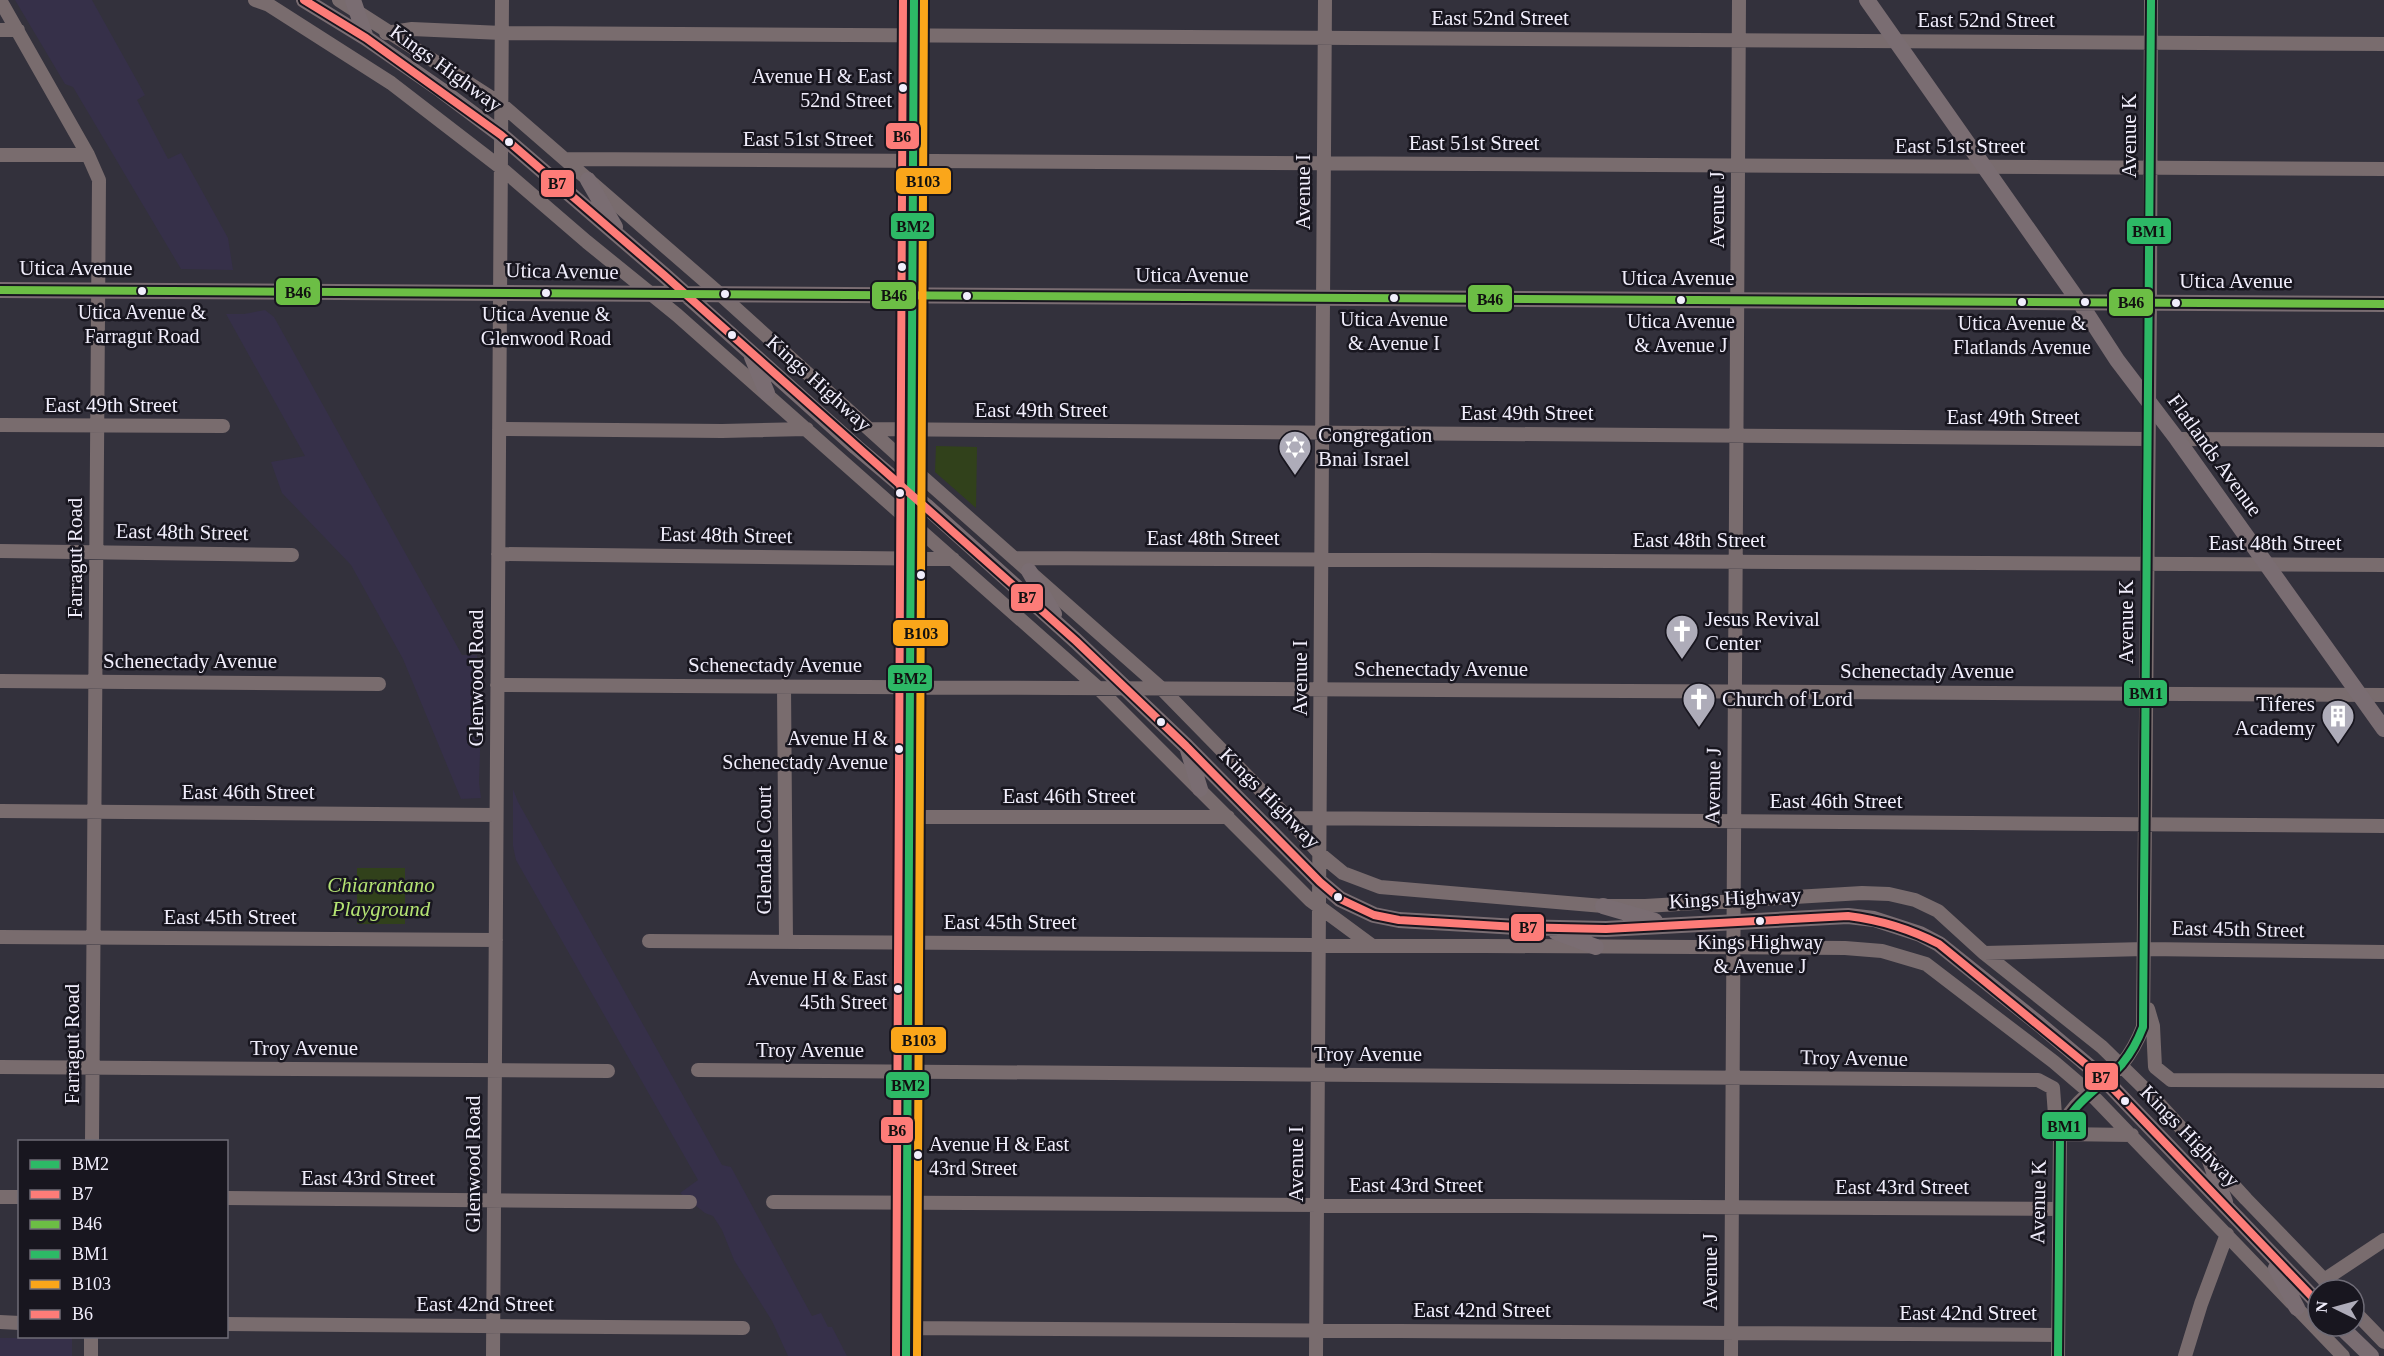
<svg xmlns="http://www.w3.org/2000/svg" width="2384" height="1356" viewBox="0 0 2384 1356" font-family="Georgia,serif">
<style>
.built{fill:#363049}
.green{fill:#31411b}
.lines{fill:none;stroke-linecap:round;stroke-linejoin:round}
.minor{stroke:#796c6e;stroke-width:14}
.major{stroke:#7a6d72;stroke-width:16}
.bus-1-casing{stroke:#18161f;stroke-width:12}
.bus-2-casing{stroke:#18161f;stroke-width:12}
.bus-3-casing{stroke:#18161f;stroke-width:12}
.bus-4-casing{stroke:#18161f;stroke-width:12}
.bus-5-casing{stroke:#18161f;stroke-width:12}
.bus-6-casing{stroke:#18161f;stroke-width:12}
.bus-1{stroke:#2db966;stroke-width:8}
.bus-2{stroke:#fd7c78;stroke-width:8}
.bus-3{stroke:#6cbe45;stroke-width:8}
.bus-4{stroke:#2db966;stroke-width:8}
.bus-5{stroke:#faa61a;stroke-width:8}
.bus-6{stroke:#fd7c78;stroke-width:8}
.bus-dot{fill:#f1eefc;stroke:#18161f;stroke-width:2}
.labels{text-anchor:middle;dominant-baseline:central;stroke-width:5;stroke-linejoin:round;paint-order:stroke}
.bus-label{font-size:20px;fill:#f1eefc;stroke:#18161f}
.street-label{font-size:21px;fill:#f1eefc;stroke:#18161f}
.poi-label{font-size:21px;fill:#f1eefc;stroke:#18161f;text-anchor:start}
.park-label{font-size:21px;font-style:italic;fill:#b4e373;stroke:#18161f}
.line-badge{stroke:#18161f;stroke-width:2}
.pale-badge-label{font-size:16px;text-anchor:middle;font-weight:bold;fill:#111}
</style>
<rect width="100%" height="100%" fill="#33313c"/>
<path class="built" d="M15 0H92L145 95 137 100 168 159 181 153 228 238 233 270 181 269 73 87 65 84Z
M265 310 274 317 462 655H477L481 721 479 783 481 798 461 799 403 659 351 565 282 493 271 462 305 456 226 314H244Z
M513 789 518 802 722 1165 731 1167 812 1316 821 1313 828 1327H832L847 1356H788L772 1321 734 1260 722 1230 713 1216 705 1213 680 1193 698 1180 516 860 513 846Z
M0 1338H72V1356H0Z"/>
<path class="green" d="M936 446 977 447 976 508 935 472Z
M357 868H405V924H357Z"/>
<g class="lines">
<path class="minor" d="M0 0 88 155 99 180 92 1142
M255 0 269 5 391 83 500 167 587 242 677 315 1097 687 1310 900 1371 945
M339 0 501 104 721 295 911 467 1161 688 1288 818 1320 854 1343 873 1380 887 1603 906H1645L1862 893 1889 894 1915 900 1938 911 1984 953 2102 1047 2151 1095 2246 1199 2334 1290
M0 30H18
M386 33 412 29 502 33 2384 44
M0 155H88
M565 159 2384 169
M0 425 223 426
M499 429 722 431 807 429
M869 429 2148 439
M2177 439 2384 440
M0 551 292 555
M498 554 953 559
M1015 558 2384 565
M0 681 379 684
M497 685 2384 695
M784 686 786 942
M0 811 496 815
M909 817H1228
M1288 818 2384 826
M0 937 496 940
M649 941 1845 948 1882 951 1926 964 2054 1062 2089 1092 2343 1356
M1984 953 2145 949 2384 952
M2148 1009 2153 1026 2155 1067 2171 1080 2384 1081
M0 1067 608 1071
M698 1070 2038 1080 2053 1088 2055 1115 2060 1134
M2060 1134 2132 1135
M0 1197H20
M226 1198 690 1202
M773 1202 2059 1209
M2324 1280 2384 1240
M2354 1311 2384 1342
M0 1322 20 1323
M226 1324 743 1328
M906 1328 2058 1335
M91 1356V1336
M493 1356 502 0
M906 1356 914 0
M1316 1356 1325 0
M1731 1356 1739 0
M2058 1356 2060 1134C2070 1099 2100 1089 2122 1064 2131 1053 2138 1040 2143 1027L2150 303 2151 0
M2185 1356 2201 1304 2227 1234"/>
<path class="major" d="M304 0 366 38 441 90 501 135 664 275 856 447 926 506 1076 641 1186 746 1320 882 1340 899 1374 915 1399 920 1517 927 1606 929 1848 916 1874 919 1920 934 1939 944 2039 1024 2104 1079 2318 1303
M353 0 366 38
M1867 0 2080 303 2117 360 2177 439 2384 729
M588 180 615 227
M0 290 2384 304
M752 357 767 393
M1029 571 1054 614
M1188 750 1200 789
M1603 906 1655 921
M1556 932 1596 947
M2209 1158 2225 1202
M2276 1268 2297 1308
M2340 1326 2371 1356"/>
<defs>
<path id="bus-1" d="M906 1356 914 0"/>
<path id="bus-2" d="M304 0 366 38 501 135 664 275 1076 641 1186 746 1320 882 1340 899 1374 915 1399 920 1517 927 1606 929 1848 916C1880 920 1910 929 1939 944L2104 1079 2318 1303"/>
<path id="bus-3" d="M0 290 2384 304"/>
<path id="bus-4" d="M2058 1356 2060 1134C2072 1102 2100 1089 2122 1064 2131 1053 2138 1040 2143 1027L2151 0"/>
<path id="bus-5" d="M917 1356 924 0"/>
<path id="bus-6" d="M896 1356 903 0"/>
</defs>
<use href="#bus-1" class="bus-1-casing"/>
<use href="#bus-2" class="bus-2-casing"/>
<use href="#bus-3" class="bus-3-casing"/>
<use href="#bus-4" class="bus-4-casing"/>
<use href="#bus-5" class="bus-5-casing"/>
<use href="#bus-6" class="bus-6-casing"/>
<use href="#bus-1" class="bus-1"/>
<use href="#bus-2" class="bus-2"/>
<use href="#bus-3" class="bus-3"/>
<use href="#bus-4" class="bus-4"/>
<use href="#bus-5" class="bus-5"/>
<use href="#bus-6" class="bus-6"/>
</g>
<defs>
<symbol id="synagogue-pin" viewBox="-11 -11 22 30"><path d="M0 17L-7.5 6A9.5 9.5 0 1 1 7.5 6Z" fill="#aeacb9" stroke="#18161f"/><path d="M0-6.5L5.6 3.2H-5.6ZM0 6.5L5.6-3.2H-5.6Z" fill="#fff"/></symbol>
<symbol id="church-pin" viewBox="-11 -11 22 30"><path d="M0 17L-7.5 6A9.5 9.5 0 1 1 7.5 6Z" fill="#aeacb9" stroke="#18161f"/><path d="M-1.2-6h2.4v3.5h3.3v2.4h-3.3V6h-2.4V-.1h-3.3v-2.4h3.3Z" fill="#fff"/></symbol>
<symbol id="building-pin" viewBox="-11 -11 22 30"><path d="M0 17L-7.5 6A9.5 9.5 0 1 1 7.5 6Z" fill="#aeacb9" stroke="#18161f"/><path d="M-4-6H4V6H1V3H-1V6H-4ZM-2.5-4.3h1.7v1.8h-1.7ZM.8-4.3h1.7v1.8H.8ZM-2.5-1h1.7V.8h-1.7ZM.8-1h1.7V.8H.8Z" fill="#fff"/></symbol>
</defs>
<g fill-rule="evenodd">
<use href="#synagogue-pin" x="1276" y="428" width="38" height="52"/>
<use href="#church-pin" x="1663" y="612" width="38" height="52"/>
<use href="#church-pin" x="1680" y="680" width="38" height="52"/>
<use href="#building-pin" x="2319" y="697" width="38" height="52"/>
</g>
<g class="bus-dot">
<circle cx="903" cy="88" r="5"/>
<circle cx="509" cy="142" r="5"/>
<circle cx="902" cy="267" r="5"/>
<circle cx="142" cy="291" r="5"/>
<circle cx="546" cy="293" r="5"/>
<circle cx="725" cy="294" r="5"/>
<circle cx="967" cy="296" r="5"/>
<circle cx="1394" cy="298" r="5"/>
<circle cx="1681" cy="300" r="5"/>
<circle cx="2022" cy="302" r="5"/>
<circle cx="2085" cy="302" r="5"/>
<circle cx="2176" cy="303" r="5"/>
<circle cx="732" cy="335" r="5"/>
<circle cx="900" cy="493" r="5"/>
<circle cx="921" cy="575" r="5"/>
<circle cx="1161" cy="722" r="5"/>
<circle cx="899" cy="749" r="5"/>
<circle cx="1338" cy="897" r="5"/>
<circle cx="1760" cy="921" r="5"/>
<circle cx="898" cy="989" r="5"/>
<circle cx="2125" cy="1101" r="5"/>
<circle cx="918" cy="1155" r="5"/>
</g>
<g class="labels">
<g class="bus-label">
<text x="892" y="76" text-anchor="end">Avenue H &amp; East<tspan x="892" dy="24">52nd Street</tspan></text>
<text x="142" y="312">Utica Avenue &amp;<tspan x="142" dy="24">Farragut Road</tspan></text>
<text x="546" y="314">Utica Avenue &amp;<tspan x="546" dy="24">Glenwood Road</tspan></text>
<text x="1394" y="319">Utica Avenue<tspan x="1394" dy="24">&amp; Avenue I</tspan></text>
<text x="1681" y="321">Utica Avenue<tspan x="1681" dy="24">&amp; Avenue J</tspan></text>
<text x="2022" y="323">Utica Avenue &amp;<tspan x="2022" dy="24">Flatlands Avenue</tspan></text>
<text x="888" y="738" text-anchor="end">Avenue H &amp;<tspan x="888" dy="24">Schenectady Avenue</tspan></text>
<text x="1760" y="942">Kings Highway<tspan x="1760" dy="24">&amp; Avenue J</tspan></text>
<text x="887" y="978" text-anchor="end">Avenue H &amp; East<tspan x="887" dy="24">45th Street</tspan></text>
<text x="929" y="1144" text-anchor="start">Avenue H &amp; East<tspan x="929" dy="24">43rd Street</tspan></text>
</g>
<g class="street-label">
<text x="1500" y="18">East 52nd Street</text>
<text x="1986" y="20">East 52nd Street</text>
<text transform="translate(446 68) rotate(36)">Kings Highway</text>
<text transform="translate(2129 136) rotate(-90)">Avenue K</text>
<text x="808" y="139">East 51st Street</text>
<text x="1474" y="143">East 51st Street</text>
<text x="1960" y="146">East 51st Street</text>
<text transform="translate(1303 192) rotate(-90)">Avenue I</text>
<text transform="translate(1717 210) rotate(-90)">Avenue J</text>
<text x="76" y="268">Utica Avenue</text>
<text transform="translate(562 271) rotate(1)">Utica Avenue</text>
<text x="1192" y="275">Utica Avenue</text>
<text x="1678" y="278">Utica Avenue</text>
<text x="2236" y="281">Utica Avenue</text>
<text transform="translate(819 383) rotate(42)">Kings Highway</text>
<text x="111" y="405">East 49th Street</text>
<text x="1041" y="410">East 49th Street</text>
<text x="1527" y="413">East 49th Street</text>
<text x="2013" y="417">East 49th Street</text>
<text transform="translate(2215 455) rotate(54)">Flatlands Avenue</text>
<text transform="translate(182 532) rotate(1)">East 48th Street</text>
<text transform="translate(726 535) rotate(1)">East 48th Street</text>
<text x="1213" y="538">East 48th Street</text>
<text x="1699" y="540">East 48th Street</text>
<text x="2275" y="543">East 48th Street</text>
<text transform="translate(75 558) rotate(-90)">Farragut Road</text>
<text transform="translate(2126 622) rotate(-90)">Avenue K</text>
<text x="190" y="661">Schenectady Avenue</text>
<text x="775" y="665">Schenectady Avenue</text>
<text x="1441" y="669">Schenectady Avenue</text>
<text x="1927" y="671">Schenectady Avenue</text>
<text transform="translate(476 678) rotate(-90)">Glenwood Road</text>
<text transform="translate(1300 678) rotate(-90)">Avenue I</text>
<text transform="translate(1713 786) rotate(-89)">Avenue J</text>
<text x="248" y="792">East 46th Street</text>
<text x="1069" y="796">East 46th Street</text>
<text transform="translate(1270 798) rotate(45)">Kings Highway</text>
<text x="1836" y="801">East 46th Street</text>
<text transform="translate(764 850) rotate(-90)">Glendale Court</text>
<text transform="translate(1735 898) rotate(-3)">Kings Highway</text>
<text x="230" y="917">East 45th Street</text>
<text x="1010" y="922">East 45th Street</text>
<text transform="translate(2238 929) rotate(1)">East 45th Street</text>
<text transform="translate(72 1044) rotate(-90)">Farragut Road</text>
<text x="304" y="1048">Troy Avenue</text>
<text x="810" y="1050">Troy Avenue</text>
<text x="1368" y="1054">Troy Avenue</text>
<text transform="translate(1854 1058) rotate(1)">Troy Avenue</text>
<text transform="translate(2190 1136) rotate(46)">Kings Highway</text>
<text transform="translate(473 1164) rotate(-90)">Glenwood Road</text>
<text transform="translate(1296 1164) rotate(-90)">Avenue I</text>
<text x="368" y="1178">East 43rd Street</text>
<text x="1416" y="1185">East 43rd Street</text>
<text x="1902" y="1187">East 43rd Street</text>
<text transform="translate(2038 1202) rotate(-89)">Avenue K</text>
<text transform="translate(1710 1272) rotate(-90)">Avenue J</text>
<text x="485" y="1304">East 42nd Street</text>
<text x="1482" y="1310">East 42nd Street</text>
<text x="1968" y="1313">East 42nd Street</text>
</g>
<g class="poi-label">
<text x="1318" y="435">Congregation<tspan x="1318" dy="24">Bnai Israel</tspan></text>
<text x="1705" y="619">Jesus Revival<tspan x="1705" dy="24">Center</tspan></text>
<text x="1722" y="699">Church of Lord</text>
<text x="2315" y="704" text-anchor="end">Tiferes<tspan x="2315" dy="24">Academy</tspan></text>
</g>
<g class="park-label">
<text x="381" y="885">Chiarantano<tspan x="381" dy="24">Playground</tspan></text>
</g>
</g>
<g class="line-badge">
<rect x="885" y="122" width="35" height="28" rx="6" fill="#fd7c78"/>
<rect x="895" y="167" width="57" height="28" rx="6" fill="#faa61a"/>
<rect x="540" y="169" width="35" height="29" rx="6" fill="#fd7c78"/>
<rect x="890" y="212" width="45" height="28" rx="6" fill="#2db966"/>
<rect x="2126" y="217" width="46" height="28" rx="6" fill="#2db966"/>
<rect x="275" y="277" width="46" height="29" rx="6" fill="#6cbe45"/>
<rect x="871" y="281" width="46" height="29" rx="6" fill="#6cbe45"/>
<rect x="1467" y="284" width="46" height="29" rx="6" fill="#6cbe45"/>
<rect x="2108" y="288" width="46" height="29" rx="6" fill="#6cbe45"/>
<rect x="1010" y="583" width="34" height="29" rx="6" fill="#fd7c78"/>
<rect x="892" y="619" width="57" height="28" rx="6" fill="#faa61a"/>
<rect x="887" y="664" width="46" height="28" rx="6" fill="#2db966"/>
<rect x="2123" y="679" width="45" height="28" rx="6" fill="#2db966"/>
<rect x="1510" y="913" width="35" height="29" rx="6" fill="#fd7c78"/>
<rect x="890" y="1026" width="57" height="28" rx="6" fill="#faa61a"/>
<rect x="2084" y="1062" width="35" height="29" rx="6" fill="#fd7c78"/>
<rect x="885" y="1071" width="45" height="28" rx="6" fill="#2db966"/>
<rect x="2041" y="1111" width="46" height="29" rx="6" fill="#2db966"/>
<rect x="880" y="1116" width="34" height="28" rx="6" fill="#fd7c78"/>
</g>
<g class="pale-badge-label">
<text x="902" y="142">B6</text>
<text x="923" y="187">B103</text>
<text x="557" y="189">B7</text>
<text x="913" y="232">BM2</text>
<text x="2149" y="237">BM1</text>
<text x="298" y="298">B46</text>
<text x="894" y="301">B46</text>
<text x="1490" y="305">B46</text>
<text x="2131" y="308">B46</text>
<text x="1027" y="603">B7</text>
<text x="921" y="639">B103</text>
<text x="910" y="684">BM2</text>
<text x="2146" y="699">BM1</text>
<text x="1528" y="933">B7</text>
<text x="919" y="1046">B103</text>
<text x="2101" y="1083">B7</text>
<text x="908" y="1091">BM2</text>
<text x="2064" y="1132">BM1</text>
<text x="897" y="1136">B6</text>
</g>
<rect x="18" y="1140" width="210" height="198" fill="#18161f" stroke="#6f6c77" stroke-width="1.5"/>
<rect x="30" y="1160" width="30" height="9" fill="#2db966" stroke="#6f6c77" stroke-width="1.5"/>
<text x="72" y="1170" font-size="18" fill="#f1eefc">BM2</text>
<rect x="30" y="1190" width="30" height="9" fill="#fd7c78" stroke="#6f6c77" stroke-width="1.5"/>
<text x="72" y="1200" font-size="18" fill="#f1eefc">B7</text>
<rect x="30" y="1220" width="30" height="9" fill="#6cbe45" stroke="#6f6c77" stroke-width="1.5"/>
<text x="72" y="1230" font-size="18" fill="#f1eefc">B46</text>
<rect x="30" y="1250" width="30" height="9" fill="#2db966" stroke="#6f6c77" stroke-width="1.5"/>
<text x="72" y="1260" font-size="18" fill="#f1eefc">BM1</text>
<rect x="30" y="1280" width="30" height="9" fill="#faa61a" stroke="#6f6c77" stroke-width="1.5"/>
<text x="72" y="1290" font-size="18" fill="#f1eefc">B103</text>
<rect x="30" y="1310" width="30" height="9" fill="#fd7c78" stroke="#6f6c77" stroke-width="1.5"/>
<text x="72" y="1320" font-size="18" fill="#f1eefc">B6</text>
<g transform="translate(2336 1308) rotate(275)"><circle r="28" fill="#18161f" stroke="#6f6c77" stroke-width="1.5"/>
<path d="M0-4.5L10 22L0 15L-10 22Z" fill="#aeacb9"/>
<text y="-9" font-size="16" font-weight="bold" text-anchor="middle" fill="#f1eefc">N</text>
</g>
</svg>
